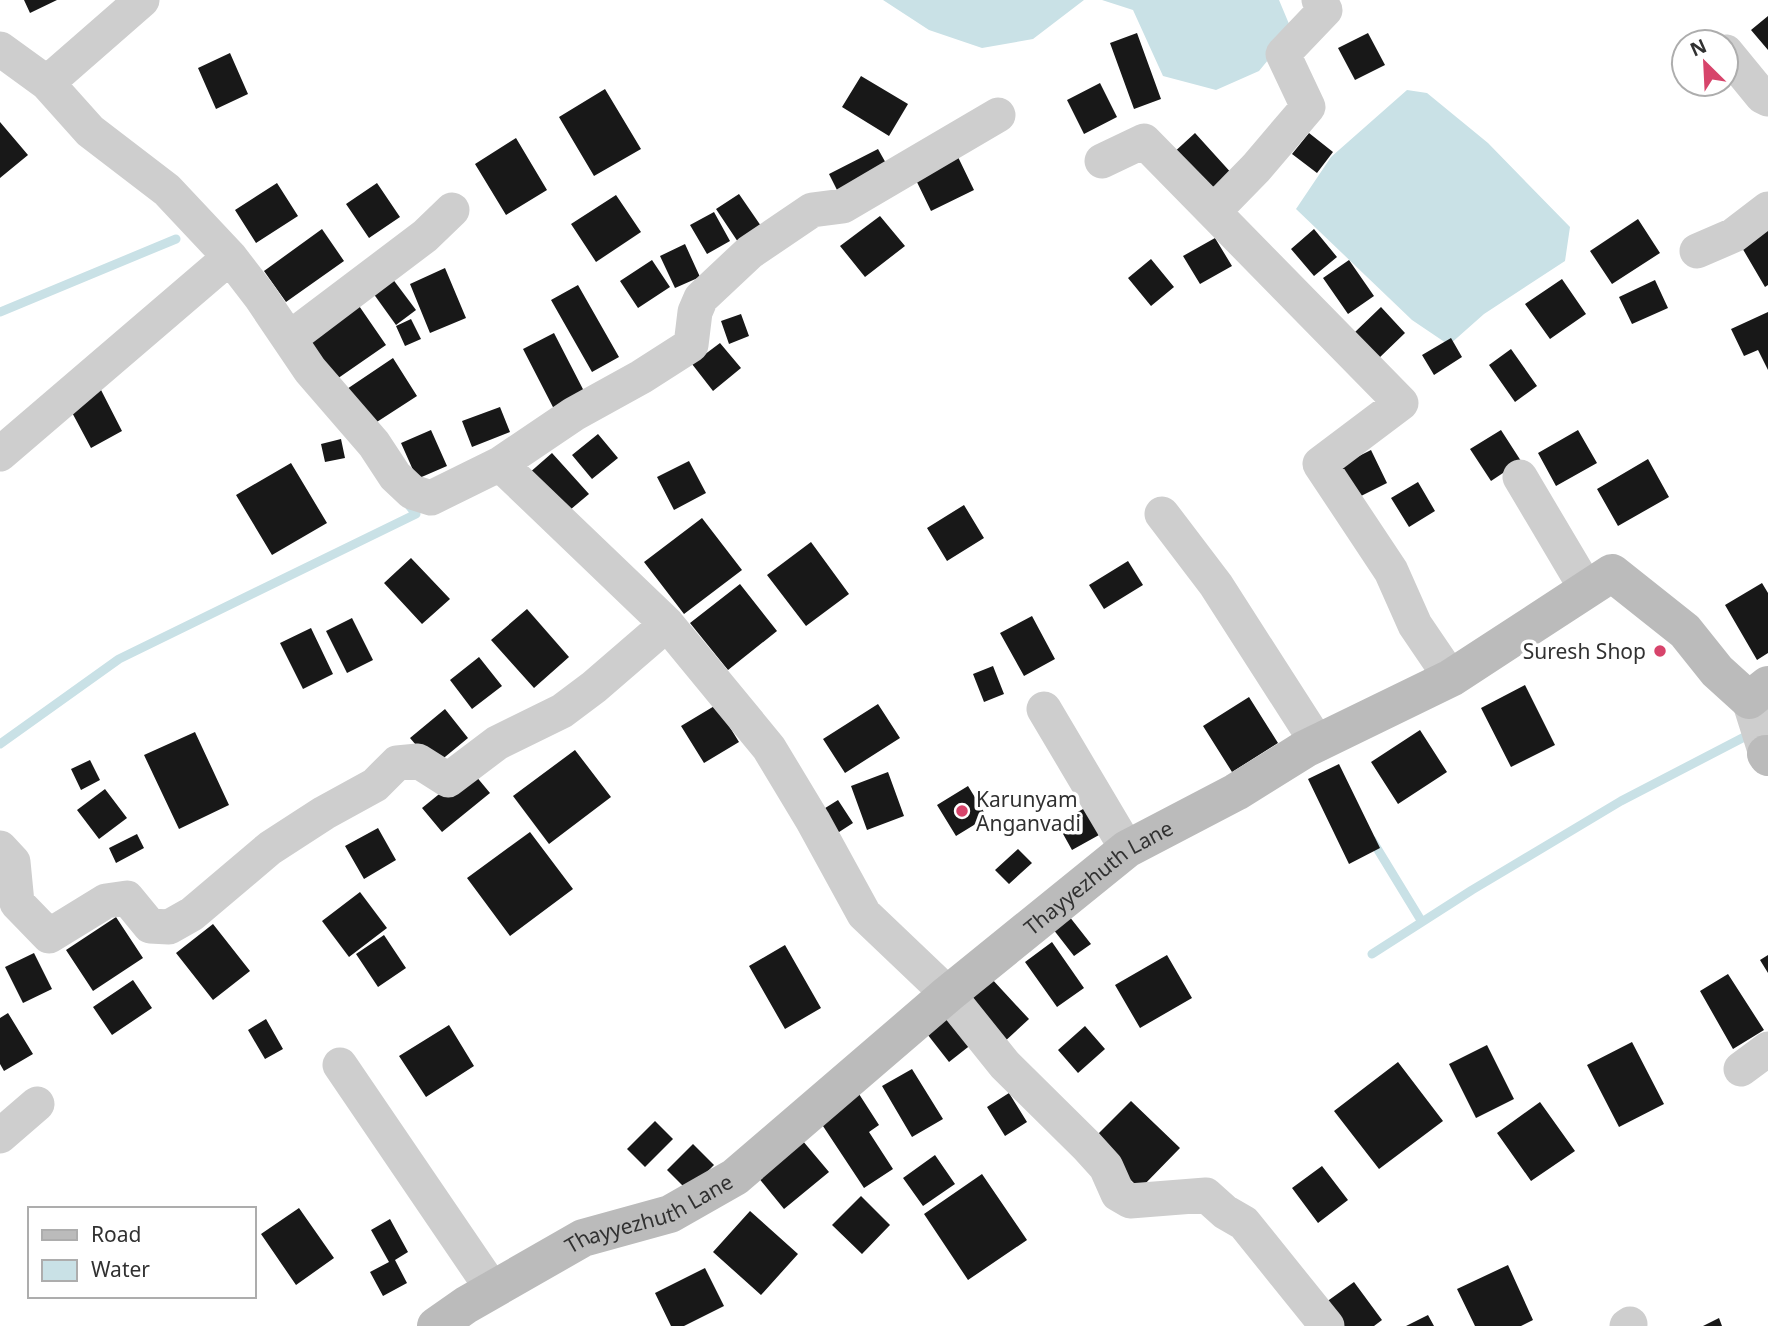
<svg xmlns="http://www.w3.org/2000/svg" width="1768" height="1326" viewBox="0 0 1768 1326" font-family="'Noto Sans',sans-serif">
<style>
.water{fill:#c9e1e6}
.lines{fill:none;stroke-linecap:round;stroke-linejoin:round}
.stream{stroke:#c9e1e6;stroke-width:9}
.building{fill:#181818}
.street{stroke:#cecece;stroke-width:35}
.secondary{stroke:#bbb;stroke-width:38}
.poi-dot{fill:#d7446b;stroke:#fff;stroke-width:2.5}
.labels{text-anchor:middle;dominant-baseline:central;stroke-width:7;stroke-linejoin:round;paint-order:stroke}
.poi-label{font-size:21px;fill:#313131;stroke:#fff;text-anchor:end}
.street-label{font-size:21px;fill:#313131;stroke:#fff}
</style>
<rect width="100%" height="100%" fill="#fff"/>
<path class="water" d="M883 0H1084L1033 39 982 48 929 30Z
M1102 0H1279L1292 31 1259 71 1216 90 1163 76 1133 10Z
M1407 90 1427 93 1488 143 1570 227 1565 261 1484 314 1449 345 1412 320 1296 209 1331 157Z"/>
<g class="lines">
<path class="stream" d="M0 312 176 239
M0 744 119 659 416 514 407 503
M1372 840 1422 922
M1372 954 1472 890 1621 801 1752 733"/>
</g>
<path class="building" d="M24 0H57L30 13Z
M1768 16V50L1751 30Z
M1137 33 1161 99 1134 109 1110 43Z
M1368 33 1385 65 1355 80 1338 48Z
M230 53 248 94 216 109 198 68Z
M861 76 908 104 889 136 842 107Z
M1100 83 1117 117 1084 134 1067 100Z
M605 89 641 149 594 176 559 117Z
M0 122 28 155 0 178Z
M1195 133 1234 176 1210 198 1171 155Z
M1309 133 1333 152 1317 173 1292 154Z
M516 138 547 190 506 215 475 164Z
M878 149 892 174 842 200 829 174Z
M958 157 974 190 931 211 915 178Z
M277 183 298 216 256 243 235 210Z
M377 183 400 217 369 238 346 204Z
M739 194 761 226 738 242 716 209Z
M616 195 641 232 596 262 571 224Z
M714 212 730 241 707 254 690 225Z
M880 216 905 246 865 277 840 246Z
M1638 219 1660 253 1612 284 1590 251Z
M322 229 344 261 286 302 264 271Z
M1314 229 1337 257 1314 276 1291 249Z
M1768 229V285L1765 287 1741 246Z
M1215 238 1232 266 1200 284 1183 256Z
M685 244 700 277 675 288 660 256Z
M1151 259 1174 287 1151 306 1128 278Z
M652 260 670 287 638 308 620 281Z
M1349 260 1374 296 1348 314 1323 278Z
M445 268 466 318 430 333 410 284Z
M392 278 416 310 396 325 373 293Z
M1562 279 1586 314 1550 339 1525 304Z
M1655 280 1668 308 1632 324 1619 297Z
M578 285 619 357 592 372 551 300Z
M355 300 386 345 334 381 303 336Z
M1381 307 1405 333 1378 359 1354 333Z
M1768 312V370L1758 350 1744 356 1731 329Z
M741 314 749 336 729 344 721 321Z
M411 319 421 339 405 346 396 326Z
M554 333 586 395 555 411 523 349Z
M1451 338 1462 357 1434 375 1422 355Z
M720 343 741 368 713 391 692 364Z
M1511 349 1537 386 1515 402 1489 365Z
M393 358 417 396 366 429 341 393Z
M100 388 122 431 91 448 68 405Z
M500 407 510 432 472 447 462 421Z
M431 430 447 466 417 479 401 443Z
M1501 430 1521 461 1491 481 1470 449Z
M1578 430 1597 463 1556 486 1538 453Z
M598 434 618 458 592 479 572 455Z
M341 439 345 458 325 462 321 444Z
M1371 450 1387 483 1351 501 1335 468Z
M552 453 589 494 564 515 528 474Z
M1648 459 1669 497 1618 526 1597 489Z
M689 461 706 493 674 510 657 477Z
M291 463 327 523 272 555 236 495Z
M1418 482 1435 511 1409 527 1391 498Z
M964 505 984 538 947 561 927 528Z
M702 518 742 570 684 614 644 562Z
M811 542 849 594 806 626 767 575Z
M411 558 450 599 422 624 384 583Z
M1128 561 1143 585 1104 609 1089 585Z
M1762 583 1768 593V653L1757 660 1725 605Z
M740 584 777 631 728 670 690 623Z
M527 609 569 657 534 688 491 640Z
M1032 616 1055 659 1024 676 1000 633Z
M352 618 373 660 347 673 326 631Z
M311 628 333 674 303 689 280 643Z
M479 657 502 686 472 709 450 680Z
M993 666 1004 694 984 702 973 674Z
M1525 685 1555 745 1511 767 1481 708Z
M1249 697 1278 743 1232 772 1203 726Z
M878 704 900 738 845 773 823 739Z
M716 705 739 742 704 763 681 726Z
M445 709 468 738 434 766 410 738Z
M1420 730 1447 772 1398 804 1371 762Z
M195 732 229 805 179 829 144 755Z
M575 750 611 797 549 844 513 796Z
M90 760 100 780 81 790 71 769Z
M1339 764 1380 848 1349 864 1308 779Z
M470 769 490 793 442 832 422 808Z
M888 772 904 816 867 830 851 786Z
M968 786 987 817 956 836 937 805Z
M105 789 127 818 99 839 77 810Z
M838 800 853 823 836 834 822 810Z
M1085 808 1099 835 1072 850 1057 823Z
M378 828 396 860 364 879 345 846Z
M530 832 573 889 510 936 467 878Z
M137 834 144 848 116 863 109 848Z
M1018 849 1032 863 1009 884 995 870Z
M360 892 387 928 349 957 322 921Z
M1069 916 1091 944 1074 956 1053 929Z
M116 917 143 958 93 991 66 950Z
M213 924 250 971 213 1000 176 953Z
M384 935 406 968 378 987 356 954Z
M1052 942 1084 988 1057 1007 1025 962Z
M785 945 821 1008 785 1029 749 966Z
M34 953 52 989 23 1003 5 967Z
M1167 955 1192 998 1140 1028 1115 985Z
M1768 955V973L1760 960Z
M1728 974 1764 1030 1733 1049 1700 991Z
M991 978 1029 1019 1003 1043 965 1002Z
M133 980 152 1008 112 1035 93 1007Z
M953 1008 977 1040 949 1062 924 1030Z
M8 1013 33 1054 4 1071 0 1064V1018Z
M266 1019 283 1049 265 1059 248 1030Z
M449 1025 474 1066 426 1097 399 1056Z
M1085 1026 1105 1049 1078 1073 1058 1050Z
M1632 1042 1664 1104 1619 1127 1587 1065Z
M1487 1045 1514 1099 1476 1118 1449 1064Z
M1398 1062 1443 1121 1379 1169 1334 1111Z
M912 1069 943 1119 912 1137 882 1086Z
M1009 1093 1027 1122 1005 1136 987 1107Z
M859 1094 879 1125 869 1132 893 1169 864 1188 819 1120Z
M1131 1101 1180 1148 1140 1189 1091 1141Z
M1540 1102 1575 1151 1531 1181 1497 1133Z
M655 1121 673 1139 645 1167 627 1149Z
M797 1134 829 1172 784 1209 753 1171Z
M693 1144 714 1165 688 1191 667 1170Z
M935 1155 955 1184 923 1206 903 1178Z
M1322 1166 1348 1200 1318 1223 1292 1188Z
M982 1174 1027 1240 968 1280 924 1214Z
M861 1196 890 1225 862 1254 832 1225Z
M299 1208 334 1258 296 1285 261 1234Z
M750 1211 798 1254 761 1295 713 1252Z
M390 1219 408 1252 395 1260 407 1283 383 1296 370 1272 389 1262 371 1230Z
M1508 1265 1533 1320 1521 1326H1475L1457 1289Z
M705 1268 724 1306 684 1326H671L655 1293Z
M1354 1282 1382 1320 1374 1326H1338L1322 1305Z
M1428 1315 1434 1326H1406Z
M1719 1318 1722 1326H1703Z"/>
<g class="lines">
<path class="street" d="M0 49 47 83 90 131 167 190 230 257 260 296 310 370 374 444 395 476 412 492 431 498 500 464 667 624 769 748 813 821 864 914 948 994 1005 1065 1087 1146 1106 1167 1118 1194 1130 1201 1206 1195 1225 1212 1244 1223 1327 1326
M1726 52 1762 96 1768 99
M47 83 142 0
M1102 161 1144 141 1401 403 1320 464 1391 571 1415 625 1451 678
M1214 211 1256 168 1308 107 1283 54 1325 10 1319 0
M1697 251 1734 235 1768 209
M290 338 425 236 452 210
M0 454 230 257
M500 464 574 414 641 377 691 345 695 312 701 298 750 252 812 210 843 206 998 115
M1520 477 1587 590
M1162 514 1216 585 1318 744
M1749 700 1766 754
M1044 709 1127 849
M0 848 13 862 17 903 49 936 106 901 127 898 150 926 169 927 192 914 270 848 324 813 375 785 397 763 418 761 448 780 497 743 562 711 594 687 667 624
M340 1065 493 1290
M1741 1069 1768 1049
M0 1136 37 1104
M1627 1326 1630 1324"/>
<g class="secondary">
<path d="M1766 754 1768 757"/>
<path id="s1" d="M436 1326 466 1305 583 1238 670 1214 735 1177 948 994 1127 849 1236 792 1305 749 1451 678 1612 573 1685 631 1717 671 1749 700 1768 685"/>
</g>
</g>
<g class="poi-dot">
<circle cx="1660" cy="651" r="7"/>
<circle cx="962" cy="811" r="7"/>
</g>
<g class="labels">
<g class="poi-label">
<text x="1646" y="651">Suresh Shop</text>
<text x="976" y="799" text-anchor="start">Karunyam<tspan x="976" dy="24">Anganvadi</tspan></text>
</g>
<g class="street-label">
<text stroke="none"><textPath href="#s1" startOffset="808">Thayyezhuth Lane</textPath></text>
<text stroke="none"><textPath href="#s1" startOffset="242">Thayyezhuth Lane</textPath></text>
</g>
</g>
<rect x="28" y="1207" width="228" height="91" fill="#ffffff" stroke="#adadad" stroke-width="2"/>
<rect x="42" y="1230" width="35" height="10" fill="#bbbbbb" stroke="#adadad" stroke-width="2"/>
<text x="91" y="1242" font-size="21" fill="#313131">Road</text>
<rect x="42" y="1260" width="35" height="21" fill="#c9e1e6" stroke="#adadad" stroke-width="2"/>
<text x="91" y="1277" font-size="21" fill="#313131">Water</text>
<g transform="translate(1705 63) rotate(336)"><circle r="33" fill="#ffffff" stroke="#adadad" stroke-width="2"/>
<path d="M0-5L12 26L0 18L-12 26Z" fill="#d7446b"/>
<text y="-10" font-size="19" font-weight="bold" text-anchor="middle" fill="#313131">N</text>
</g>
</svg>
